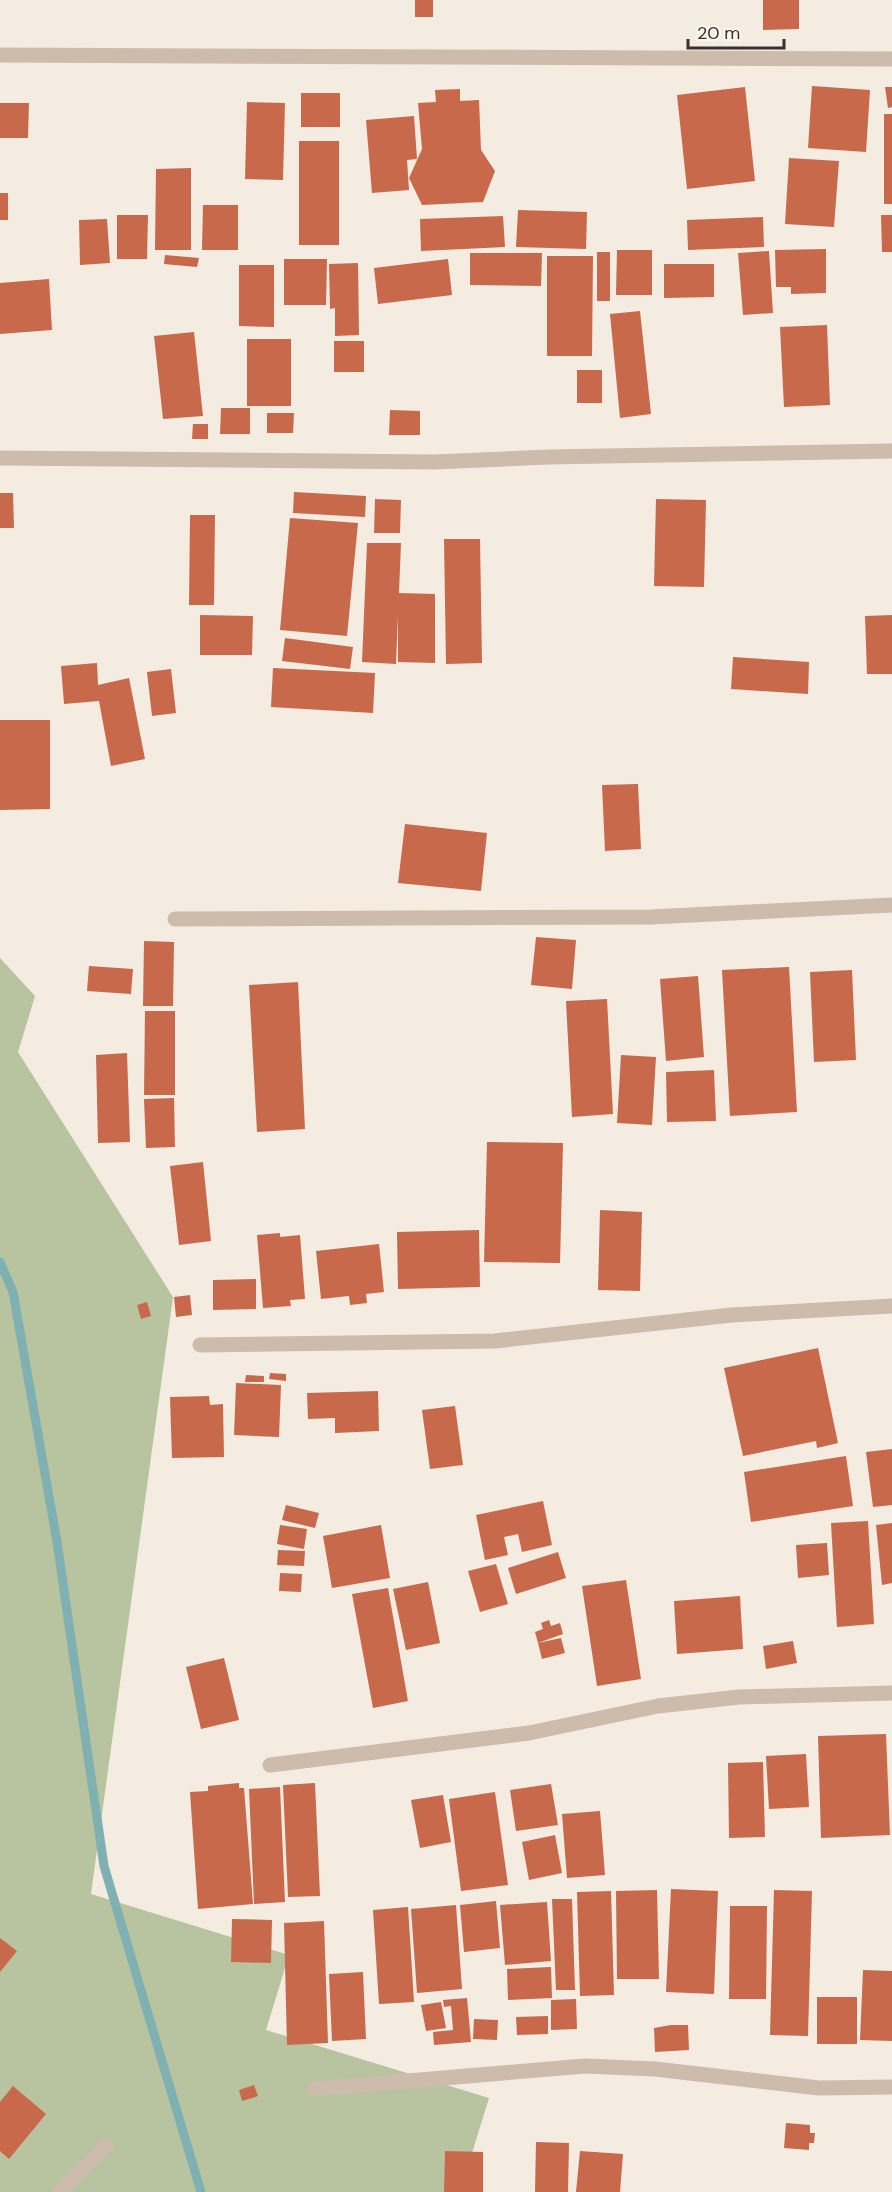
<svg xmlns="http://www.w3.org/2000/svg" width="892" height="2192" viewBox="0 0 892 2192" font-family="'DM Sans',sans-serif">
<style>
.green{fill:#b8c4a0}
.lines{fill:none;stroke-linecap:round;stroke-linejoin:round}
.stream{stroke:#7fb0b2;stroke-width:9}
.building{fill:#c8694b}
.street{stroke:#cdbbac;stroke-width:15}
</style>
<rect width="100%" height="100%" fill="#f4ebe1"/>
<path class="green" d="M0 958 35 996 18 1052 173 1297 91 1894 289 1955 266 2030 489 2098 460 2192H0Z"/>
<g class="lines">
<path class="stream" d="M0 1262 13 1292 57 1542 104 1866 201 2192"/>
</g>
<path class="building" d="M415 0H433V17H415Z
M763 0H799V29L763 30Z
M812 86 870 90 866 152 808 148Z
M745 87 755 181 687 189 677 95Z
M885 87H892V107L888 108Z
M460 89V101L479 100 481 150 495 171 483 202 422 205 409 178 422 149 418 103 436 102 435 90Z
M301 93H340V127H301Z
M247 102 285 103 283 180 245 179Z
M0 103H29L28 138H0Z
M884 114H892V204H884Z
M414 116 417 159 407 160 409 190 372 193 366 120Z
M299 141H339V245H299Z
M789 158 839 161 834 227 785 224Z
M191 168V250H155L156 169Z
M0 193H8V220H0Z
M203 205H238V250H202Z
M518 210 587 212 586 249 516 247Z
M117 215H148L147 259H117Z
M881 215H892V252H882Z
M503 216 505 247 421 251 420 219Z
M763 217 764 247 688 250 687 220Z
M107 219 110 263 80 265 79 220Z
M826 249V293L791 294V287H776L775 250Z
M617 250H652V295H616Z
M769 251 773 313 743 315 738 253Z
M597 252H610V301H597Z
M470 253H542L541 286 470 285Z
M165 255 199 258 197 267 164 264Z
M547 256H593L592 356H547Z
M284 259H327L326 305H284Z
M448 259 452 295 378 304 374 268Z
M358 263 359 335 335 336V308L330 309 329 264Z
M664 264H714V297L664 298Z
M239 265H274V327L239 326Z
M49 279 52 330 0 334V283Z
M640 311 651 414 620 418 610 314Z
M827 325 830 405 784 407 780 327Z
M194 332 203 416 163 419 154 336Z
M247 339H291V406H247Z
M334 341H364V372H334Z
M577 370H602V403H577Z
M221 408H250V434H220Z
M390 410 420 411V435H389Z
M267 413H294L293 433H267Z
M193 424H208V439H192Z
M294 492 366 496 365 517 293 513Z
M0 493H13L14 528H0Z
M375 499 401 500 400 533H374Z
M656 499 706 500 704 587 654 586Z
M190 515H215L214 605H189Z
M290 518 358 523 347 636 280 630Z
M444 539H480L482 663 446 664Z
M367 543H401L399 593 435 594V663L398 662V615L396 664 362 662Z
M200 615 253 616 252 655H200Z
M892 615V674H867L865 616Z
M285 638 353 647 350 669 282 661Z
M733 657 809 662 808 694 731 689Z
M97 663 98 685 129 678 145 759 111 766 99 701 64 704 61 666Z
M273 668 375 673 373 713 271 707Z
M171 669 176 713 152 716 147 672Z
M0 720H50V809L0 810Z
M638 784 641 849 605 851 602 785Z
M405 824 487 833 481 891 398 883Z
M536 937 576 940 572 989 531 985Z
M144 941 174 942 173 1006H143Z
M89 966 133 969 131 994 87 991Z
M789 967 797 1112 730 1116 722 970Z
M852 970 856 1060 814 1062 810 972Z
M698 976 704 1057 666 1061 660 979Z
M298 982 305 1129 257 1132 249 985Z
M607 999 613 1114 572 1117 566 1001Z
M145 1011H175V1095H144Z
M127 1053 130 1142 98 1143 96 1055Z
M621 1055 656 1057 652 1125 617 1123Z
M714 1070 716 1121 667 1122 666 1072Z
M174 1098 175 1147 146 1148 144 1099Z
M487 1142 563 1143 560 1263 484 1262Z
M203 1162 211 1241 179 1245 170 1166Z
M600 1210 642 1212 640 1291 598 1290Z
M479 1230 480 1287 398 1289 397 1232Z
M280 1233V1237L300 1235 305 1299 290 1300 291 1306 263 1308 257 1235Z
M379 1244 384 1292 366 1294 367 1303 350 1305 349 1296 321 1299 316 1251Z
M256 1279V1309L213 1310V1280Z
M190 1295 192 1315 176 1317 174 1297Z
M147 1302 151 1316 141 1319 137 1305Z
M818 1348 838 1443 817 1448 816 1441 743 1456 724 1368Z
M270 1373 286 1374V1381L269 1379Z
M246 1375 264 1376V1382H245Z
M236 1383 281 1385 279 1437 234 1435Z
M378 1391 379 1431 335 1433V1418L308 1419 307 1393Z
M209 1396 210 1405 223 1404 224 1457 172 1458 170 1397Z
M455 1406 463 1465 430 1469 422 1410Z
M892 1449V1505L873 1507 866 1452Z
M846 1456 853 1506 751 1522 744 1472Z
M543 1501 552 1545 522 1552 518 1534 504 1537 508 1555 485 1560 476 1515Z
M286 1505 319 1513 315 1528 282 1520Z
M868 1521 874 1624 837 1627 831 1523Z
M892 1523V1583L882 1585 876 1525Z
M280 1525 307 1529 304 1549 277 1544Z
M381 1525 390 1578 332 1588 323 1536Z
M827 1543 829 1575 798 1578 796 1545Z
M278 1550 305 1551 304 1566 277 1565Z
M558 1552 566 1578 516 1594 508 1568Z
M496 1564 508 1604 480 1612 468 1571Z
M280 1573 302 1574 301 1592 279 1591Z
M626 1580 641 1679 597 1686 582 1586Z
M428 1582 440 1643 406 1650 393 1589Z
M388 1588 408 1701 373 1708 352 1594Z
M740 1596 743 1649 677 1654 674 1601Z
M549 1620 551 1626 560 1623 563 1634 538 1643 535 1632 543 1629 541 1623Z
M561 1638 565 1653 542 1659 538 1643Z
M793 1641 797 1663 766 1669 763 1646Z
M224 1658 239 1720 201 1729 186 1667Z
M886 1734 890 1835 821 1838 818 1736Z
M806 1754 809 1807 769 1809 766 1756Z
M763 1762 765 1837 729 1838 728 1763Z
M239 1783V1788H244L253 1904 198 1909 190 1792 208 1791V1786Z
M315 1783 320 1896 288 1897 283 1785Z
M551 1784 558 1825 516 1831 510 1790Z
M280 1787 285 1902 254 1904 249 1789Z
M495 1792 508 1885 461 1891 449 1799Z
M443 1795 451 1842 420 1848 411 1800Z
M600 1811 605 1875 567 1878 562 1814Z
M555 1835 562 1873 529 1880 522 1842Z
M671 1889 718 1891 714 1994 666 1992Z
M657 1890 659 1979H617L616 1891Z
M774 1890 812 1891 808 2036 770 2035Z
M611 1891 614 1995 580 1996 577 1892Z
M552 1899H572L575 1990H556Z
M496 1901 500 1948 464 1952 460 1905Z
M547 1902 551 1961 505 1965 500 1905Z
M456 1905 462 1989 417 1993 411 1909Z
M730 1906H767L766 1999H729Z
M408 1907 414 2002 379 2004 373 1910Z
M232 1919 272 1920 271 1963 231 1962Z
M324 1921 328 2043 287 2045 284 1923Z
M0 1938 17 1951 0 1972Z
M551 1967 552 1998 508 2000 507 1969Z
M863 1970 892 1971V2041L860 2040Z
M363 1972 366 2039 332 2041 329 1974Z
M817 1997H857V2044H817Z
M467 1998 471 2042 434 2045 433 2032 453 2030 451 2006 444 2007 443 2000Z
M576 1999 577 2029 551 2030V2000Z
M441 2002 446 2028 426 2031 421 2005Z
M548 2016V2034L517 2035 516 2017Z
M474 2019 498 2020 497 2040 473 2039Z
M671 2025H688L689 2050 655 2052 654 2028Z
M254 2085 258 2096 242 2101 239 2090Z
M13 2086 46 2114 9 2159 0 2151V2102Z
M786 2123 810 2125V2133H815L814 2143H809V2150L784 2148Z
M536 2142 569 2143 568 2192H535Z
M445 2151 483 2152V2192H444Z
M580 2151 623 2154 620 2192H576Z"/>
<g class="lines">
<path class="street" d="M0 55 892 59
M0 458 434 462 548 457 892 451
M175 919 651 917 892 905
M200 1345 495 1341 732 1315 892 1306
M270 1765 529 1733 658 1706 739 1697 892 1693
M314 2089 585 2066 655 2069 819 2088 892 2087
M59 2192 106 2146"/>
</g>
<path d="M688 39v9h96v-9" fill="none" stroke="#3b302b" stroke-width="3"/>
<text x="697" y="39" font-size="18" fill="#3b302b" stroke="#fbf5ee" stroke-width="4.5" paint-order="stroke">20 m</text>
</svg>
